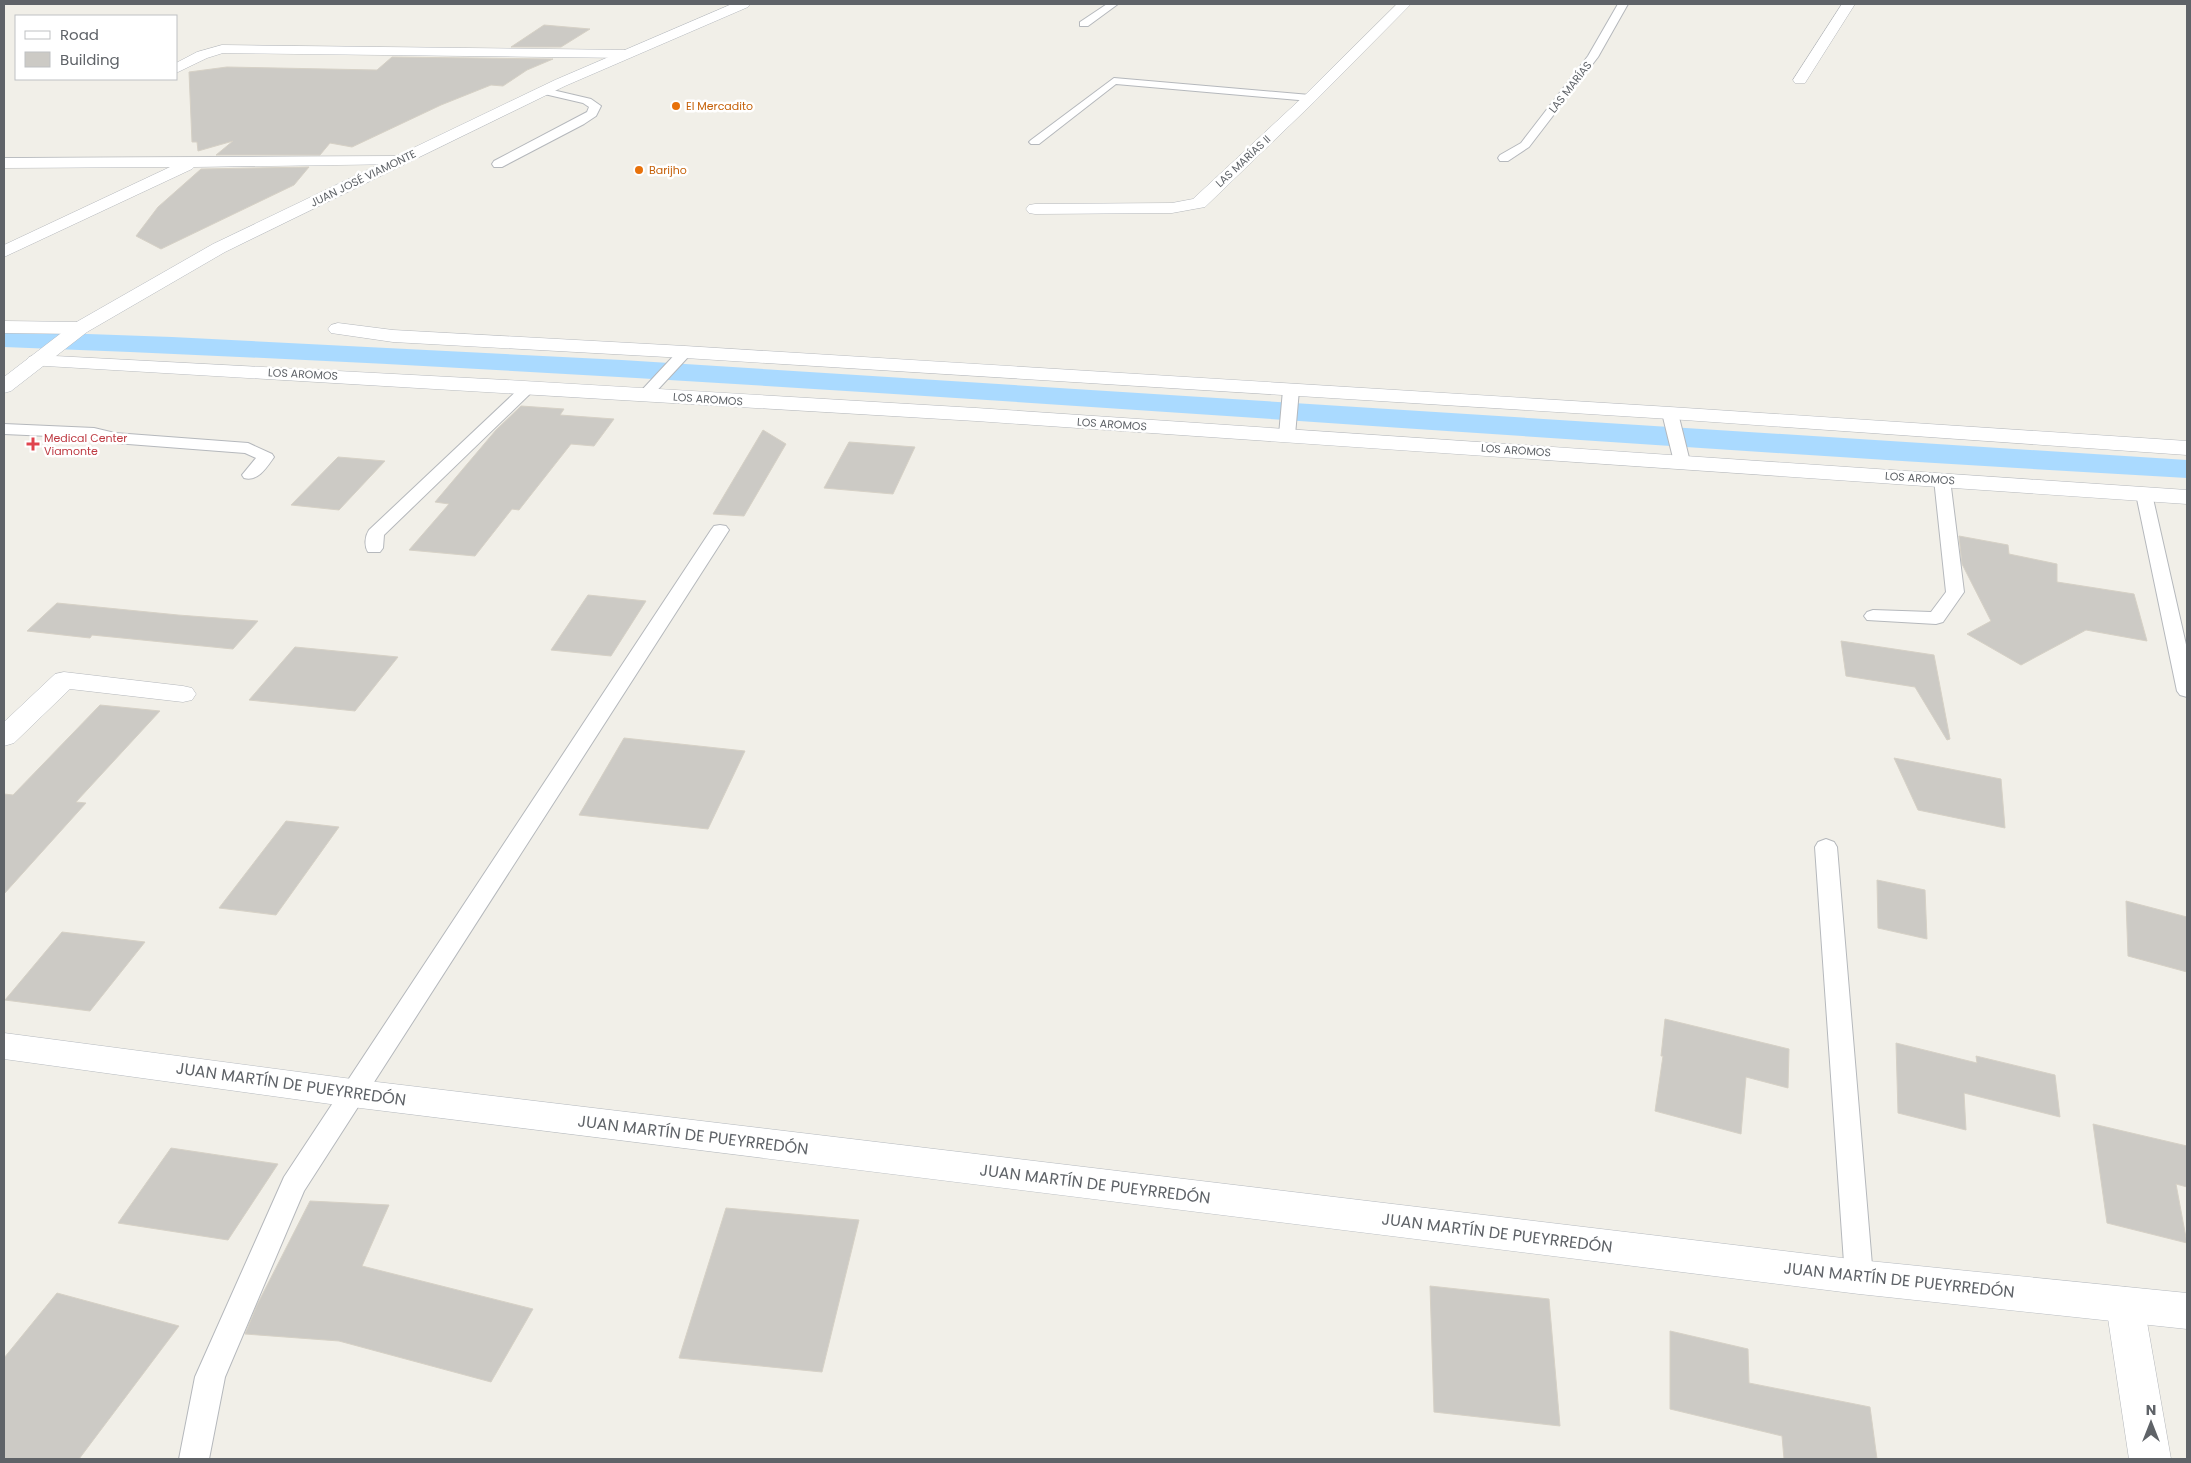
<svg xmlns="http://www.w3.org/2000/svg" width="2191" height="1463" viewBox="0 0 2191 1463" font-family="Poppins,sans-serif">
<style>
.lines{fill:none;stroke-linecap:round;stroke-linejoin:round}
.canal{fill:#aadaff;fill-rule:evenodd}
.building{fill:#cccac5;stroke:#d6d1c6}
.lane-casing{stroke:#b5b8bc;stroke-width:2}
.street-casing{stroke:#b5b8bc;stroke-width:1}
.secondary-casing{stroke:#b6babf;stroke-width:1}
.lane{fill:#fff;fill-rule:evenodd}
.street{fill:#fff;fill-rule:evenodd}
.secondary{fill:#fff;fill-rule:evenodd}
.food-dot{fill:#e8710a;stroke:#fff;stroke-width:2}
.health-dot{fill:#e0444e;stroke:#fff;stroke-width:2}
.labels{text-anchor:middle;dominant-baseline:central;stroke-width:5;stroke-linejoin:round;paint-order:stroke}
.far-street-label{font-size:11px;fill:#5f6368;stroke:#fff}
.far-food-label{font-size:11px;fill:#c56008;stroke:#fff;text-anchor:start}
.far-health-label{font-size:11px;fill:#be3a42;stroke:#fff;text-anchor:start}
.near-street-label{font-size:16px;fill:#5f6368;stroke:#fff}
</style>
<rect width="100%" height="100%" fill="#f1efe8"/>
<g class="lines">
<path class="canal" d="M4 331 172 337 622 360 2187 460V478C1459 437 733 374 4 347Z"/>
</g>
<path class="building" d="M544 25 590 29 561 47H511Z
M392 57 553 59 527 70 503 86 491 85 441 105 352 147 330 143 320 155H216L233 141 198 151 197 142H192L189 72 227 67 377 70Z
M309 167 294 185 161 249 136 236 158 207 201 169Z
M521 406 564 409 560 415 614 419 594 446 571 444 519 510 512 509 475 556 409 550 449 504 435 502 496 430Z
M763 430 786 444 744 516 713 514Z
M849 442 915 447 893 494 824 488Z
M338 457 385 461 339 510 291 505Z
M1959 536 2008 545 2009 554 2057 564V582L2134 594 2147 641 2086 630 2021 665 1967 634 1991 621 1962 564Z
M588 595 646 601 611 656 551 650Z
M57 603 178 615 258 621 233 649 92 635 90 638 27 631Z
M1841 641 1934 655 1950 739 1947 740 1915 687 1846 676Z
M295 647 398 657 355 711 249 700Z
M100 705 160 711 76 802 86 803 4 894V794L13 795Z
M624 738 745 751 708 829 579 815Z
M1894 758 2001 779 2005 828 1918 810Z
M286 821 339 827 276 915 219 908Z
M1877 880 1925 890 1927 939 1878 928Z
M2126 901 2187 917V972L2128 956Z
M62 932 145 942 90 1011 5 1000Z
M1665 1019 1789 1049 1788 1088 1746 1077 1741 1134 1655 1111 1663 1056H1661Z
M1896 1043 1977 1063 1976 1056 2055 1075 2060 1117 1964 1093 1966 1130 1898 1113Z
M2093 1124 2187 1146V1187L2176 1184 2187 1243 2107 1223Z
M171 1148 278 1164 228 1240 118 1223Z
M310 1201 389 1205 362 1266 533 1309 491 1382 339 1341 245 1334 257 1305Z
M726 1208 859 1220 822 1372 679 1358Z
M1430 1286 1549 1299 1560 1426 1434 1412Z
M57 1293 179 1326 79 1459H4V1358Z
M1670 1331 1748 1349 1749 1383 1870 1407 1877 1459H1784L1782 1436 1670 1409Z"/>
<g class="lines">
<defs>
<path id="lane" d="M1107 4H1118L1088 26H1080V22Z
M1618 4H1628L1598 57 1529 147 1508 161H1500L1498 158 1500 155 1521 143 1588 56Z
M1114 78 1310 95 1315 98 1310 101 1116 84 1039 144H1031L1029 142 1031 140Z
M544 88 591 99 601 106 596 116 584 124 502 167H494L492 164 494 161 587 112 589 107 583 103 540 93 539 91 540 89Z
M685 348 690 349 692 352 690 355 650 398H640L637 395 640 392 680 349Z
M529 382 534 384 537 387 534 390 384 535 383 548 380 552H368C364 546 365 536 369 530L524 384Z
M1291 385 1296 387 1299 390 1295 435 1293 438H1281L1279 435 1283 390 1286 387Z
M1670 408 1675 410 1678 413 1690 462 1688 465H1676L1674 462 1662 413 1665 410Z
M4 424 94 428 115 433 248 443 272 454 274 457C267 467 258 482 244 478L242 475 256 458 245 453 115 443 94 438 4 434Z
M1942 474 1948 476 1950 479 1964 592 1943 622 1936 624 1867 620 1864 616 1867 612 1873 610 1931 612 1946 592 1934 479 1936 476Z
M2144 489 2150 490 2152 494 2187 649V697L2180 695 2177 691 2136 494 2138 490Z
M720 525 726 526 729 530 304 1191 225 1377 209 1459H179L195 1377 284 1177 711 530 714 526Z
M1826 839 1834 842 1837 847 1873 1277 1869 1286 1859 1289 1849 1286 1845 1277 1815 847 1818 842Z"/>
<path id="street" d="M1397 4H1411L1315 101 1205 207 1172 213 1035 214 1029 213 1026 209 1029 205 1035 204 1172 203 1193 199 1305 95Z
M1842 4H1855L1805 83H1795L1793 80Z
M222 45 628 50 635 54 628 58 223 53 207 58 176 73V63L197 52Z
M399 156 405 158 407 161 405 164 194 167 192 169 4 257V245L170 167 4 168V158Z
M4 321 80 322 87 324 90 328 87 332 80 334 4 333Z
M338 323 393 330 685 346 1670 407 2187 441V455L1670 419 685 358 393 342 331 333 328 329 331 325Z
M36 355 506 380 976 408 2187 490V504L976 421 29 365 26 361 29 357Z
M64 672 183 686 192 688 196 694 192 700 183 702 70 689 14 743 4 746V722L55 674Z
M2125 1287 2139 1293 2144 1305 2171 1459H2129L2106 1305 2111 1293Z"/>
<path id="secondary" d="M732 4H750L748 7 565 86 225 252 87 332 11 391 4 393V377L73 324 213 244 555 80Z
M4 1033 352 1079 1859 1260 2187 1293V1329L1859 1294 352 1107 4 1059Z"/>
</defs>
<use href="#lane" class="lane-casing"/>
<use href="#street" class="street-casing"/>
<use href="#secondary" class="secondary-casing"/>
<use href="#lane" class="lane"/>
<use href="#street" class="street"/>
<use href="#secondary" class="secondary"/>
</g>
<g class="food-dot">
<circle cx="676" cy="106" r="5"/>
<circle cx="639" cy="170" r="5"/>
</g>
<path class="health-dot" d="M30.5 436.5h5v5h5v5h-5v5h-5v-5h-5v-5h5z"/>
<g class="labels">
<g class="far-street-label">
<text transform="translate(1570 87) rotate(-52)">LAS MARÍAS</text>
<text transform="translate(1243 161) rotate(-43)">LAS MARÍAS II</text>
<text transform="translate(363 178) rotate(-26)">JUAN JOSÉ VIAMONTE</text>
<text transform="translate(303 374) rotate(3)">LOS AROMOS</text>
<text transform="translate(708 399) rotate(4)">LOS AROMOS</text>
<text transform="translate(1112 424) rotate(4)">LOS AROMOS</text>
<text transform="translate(1516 450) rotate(4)">LOS AROMOS</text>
<text transform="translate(1920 478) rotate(4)">LOS AROMOS</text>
</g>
<g class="far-food-label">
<text x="686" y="106">El Mercadito</text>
<text x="649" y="170">Barijho</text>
</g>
<g class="far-health-label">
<text x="44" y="438">Medical Center<tspan x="44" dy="13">Viamonte</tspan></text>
</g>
<g class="near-street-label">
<text transform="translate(291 1084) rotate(8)">JUAN MARTÍN DE PUEYRREDÓN</text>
<text transform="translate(693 1135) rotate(7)">JUAN MARTÍN DE PUEYRREDÓN</text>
<text transform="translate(1095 1184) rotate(7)">JUAN MARTÍN DE PUEYRREDÓN</text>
<text transform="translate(1497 1233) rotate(7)">JUAN MARTÍN DE PUEYRREDÓN</text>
<text transform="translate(1899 1280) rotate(6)">JUAN MARTÍN DE PUEYRREDÓN</text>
</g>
</g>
<rect width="2191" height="1463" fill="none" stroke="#5f6368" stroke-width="10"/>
<rect x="15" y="15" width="162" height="65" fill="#ffffff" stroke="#bfc1c3"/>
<rect x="25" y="31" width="25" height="8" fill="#ffffff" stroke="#bfc1c3"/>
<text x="60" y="40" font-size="15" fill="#5f6368">Road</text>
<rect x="25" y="52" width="25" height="15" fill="#cccac5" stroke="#bfc1c3"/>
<text x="60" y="65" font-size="15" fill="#5f6368">Building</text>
<g transform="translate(2151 1423)" stroke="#ffffff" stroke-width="4" paint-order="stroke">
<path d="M0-4L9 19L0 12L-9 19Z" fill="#5f6368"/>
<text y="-8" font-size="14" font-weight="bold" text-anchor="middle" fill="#5f6368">N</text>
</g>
</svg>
